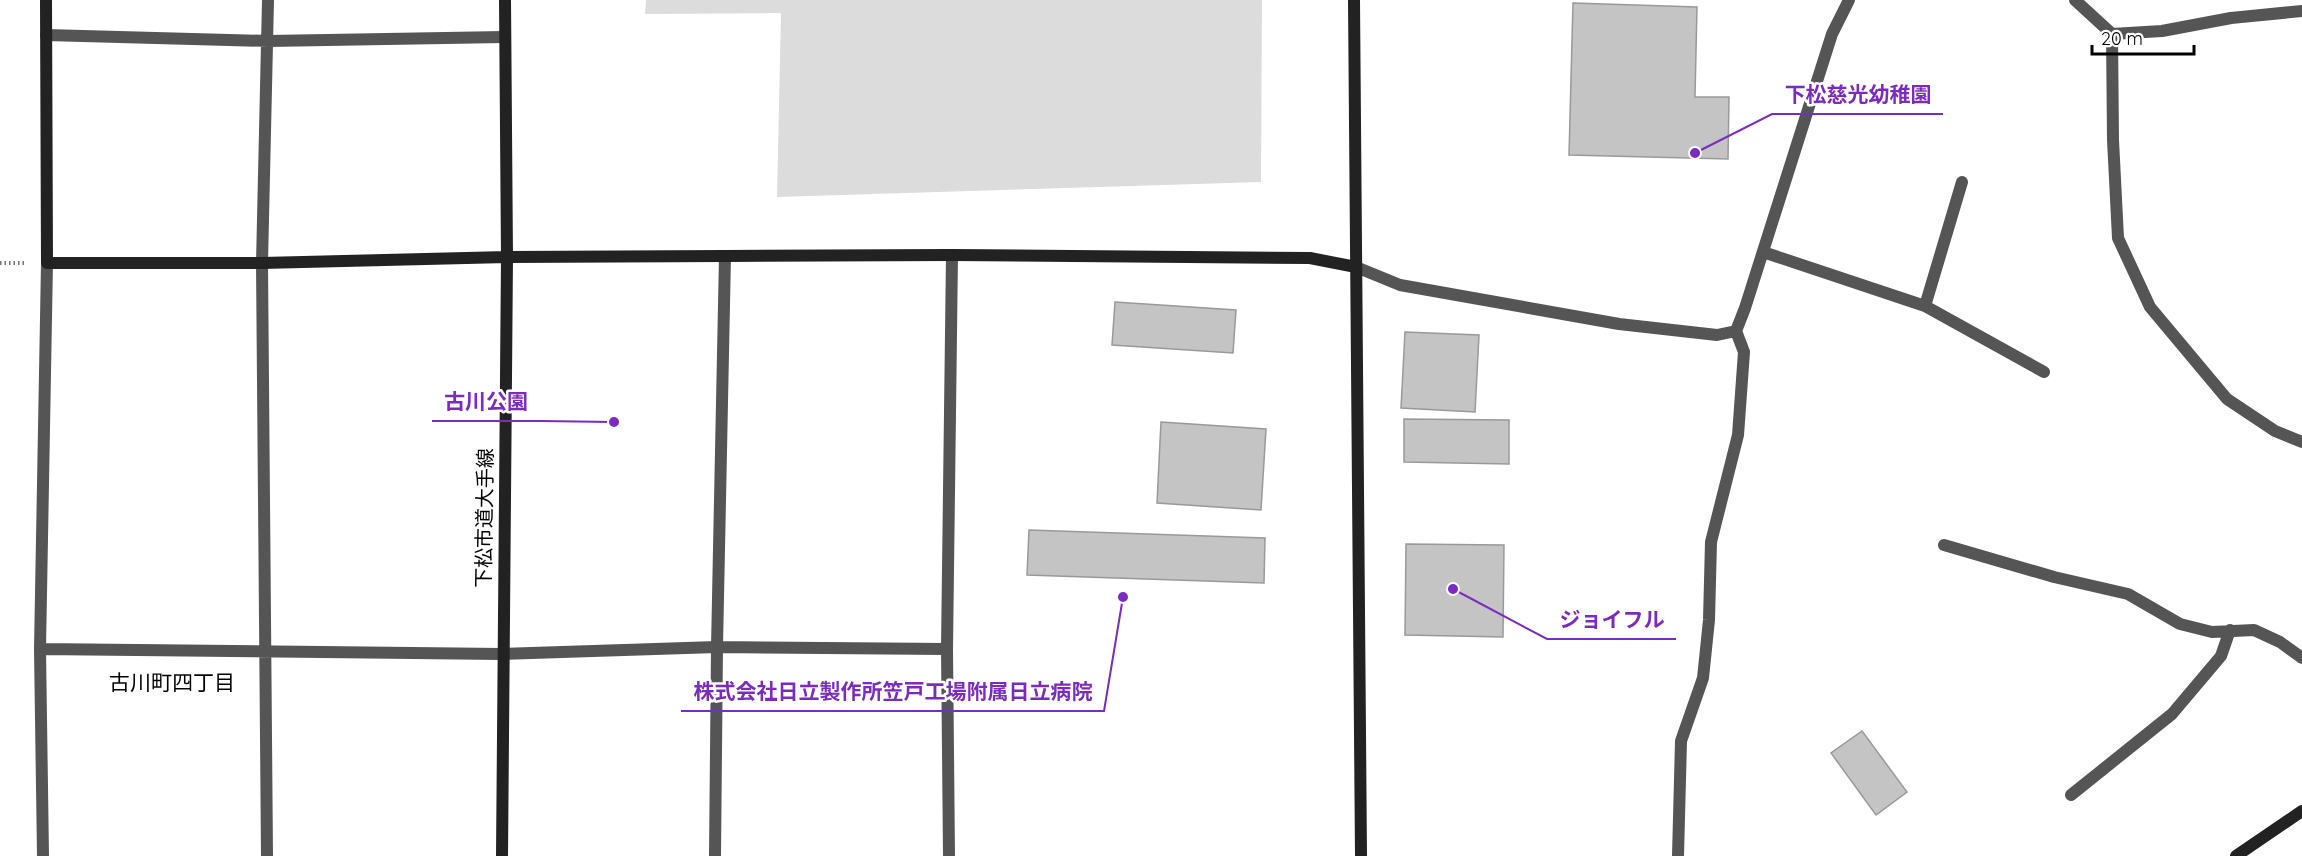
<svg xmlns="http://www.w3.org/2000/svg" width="2302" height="856" viewBox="0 0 2302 856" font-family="Quicksand,'Noto Sans JP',sans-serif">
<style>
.green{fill:#dcdcdc}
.building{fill:#c4c4c4;stroke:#999;stroke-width:1.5}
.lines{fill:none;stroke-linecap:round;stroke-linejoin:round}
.path{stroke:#777;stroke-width:4;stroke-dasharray:1.5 3;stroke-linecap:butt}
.lane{stroke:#555;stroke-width:12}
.street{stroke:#555;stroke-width:12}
.secondary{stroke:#222;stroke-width:12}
.labels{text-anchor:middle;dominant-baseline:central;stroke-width:5;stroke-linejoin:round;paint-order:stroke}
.street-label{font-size:20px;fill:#000;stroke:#fff}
.neighbourhood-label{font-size:21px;fill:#000;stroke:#fff}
.leader{fill:none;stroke:#7b2cbf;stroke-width:2}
.callout-dot{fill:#7b2cbf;stroke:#fff;stroke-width:2}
.callout-label{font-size:21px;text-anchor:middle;font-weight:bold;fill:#7b2cbf;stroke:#fff;stroke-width:5;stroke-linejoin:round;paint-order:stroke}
</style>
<rect width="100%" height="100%" fill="#fff"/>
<path class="green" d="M646 0H1262L1261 182 777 197 781 13 645 14Z"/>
<path class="building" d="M1573 3 1697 7 1695 97H1729L1728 159 1569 155Z
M1115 302 1236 310 1233 353 1112 345Z
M1405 332 1479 335 1475 412 1401 408Z
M1404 419 1509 420V464L1404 462Z
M1161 422 1266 429 1261 510 1157 503Z
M1029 530 1265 538 1264 583 1027 575Z
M1406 544 1504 545 1503 637 1405 635Z
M1862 731 1907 792 1876 815 1831 753Z"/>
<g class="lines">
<path class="path" d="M0 263H25"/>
<path class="lane" d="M2112 34 2162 31 2231 18 2302 11"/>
<path class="street" d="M2075 0 2112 34 2113 140 2118 238 2150 307 2227 399 2275 431 2302 442
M46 35 268 41 504 37
M1763 252 1925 306 2044 372
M1356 267 1400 285 1619 324 1717 335 1736 331
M1925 306 1962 182
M1944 545 2054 577 2128 594 2180 624 2212 632 2254 630 2280 642 2302 658
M40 649 502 654 717 647 947 649
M2071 795 2172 714 2221 656 2230 630
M43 856 40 649 47 263
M267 856 262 263 268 0
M715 856 717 647 725 256
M949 856 947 649 952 255
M1678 856 1681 741 1703 678 1709 620 1711 542 1738 435 1744 352 1736 331 1745 308 1832 34 1849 0"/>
<path class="secondary" d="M46 0 47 263H262L507 257 725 256 952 255 1310 258 1356 267
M1354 0 1361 856
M502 856 507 257 505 0
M2236 856 2302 811"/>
</g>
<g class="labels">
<g class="street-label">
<text transform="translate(484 518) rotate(-89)">下松市道大手線</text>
</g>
<g class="neighbourhood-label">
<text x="172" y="682">古川町四丁目</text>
</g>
</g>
<path class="leader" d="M1695 153L1772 114H1943M614 422L540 421H432M1453 589L1547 639H1676M1123 597L1104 711H681"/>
<g class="callout-dot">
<circle cx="1695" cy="153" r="6"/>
<circle cx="614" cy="422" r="6"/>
<circle cx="1453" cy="589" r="6"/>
<circle cx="1123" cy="597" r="6"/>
</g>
<g class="callout-label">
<text x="1858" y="102">下松慈光幼稚園</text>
<text x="486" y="409">古川公園</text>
<text x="1612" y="627">ジョイフル</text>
<text x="893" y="699">株式会社日立製作所笠戸工場附属日立病院</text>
</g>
<path d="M2092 45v9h102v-9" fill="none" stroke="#000000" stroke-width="3"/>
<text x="2101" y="45" font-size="18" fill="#000000" stroke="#ffffff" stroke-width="4.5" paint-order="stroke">20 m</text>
</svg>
